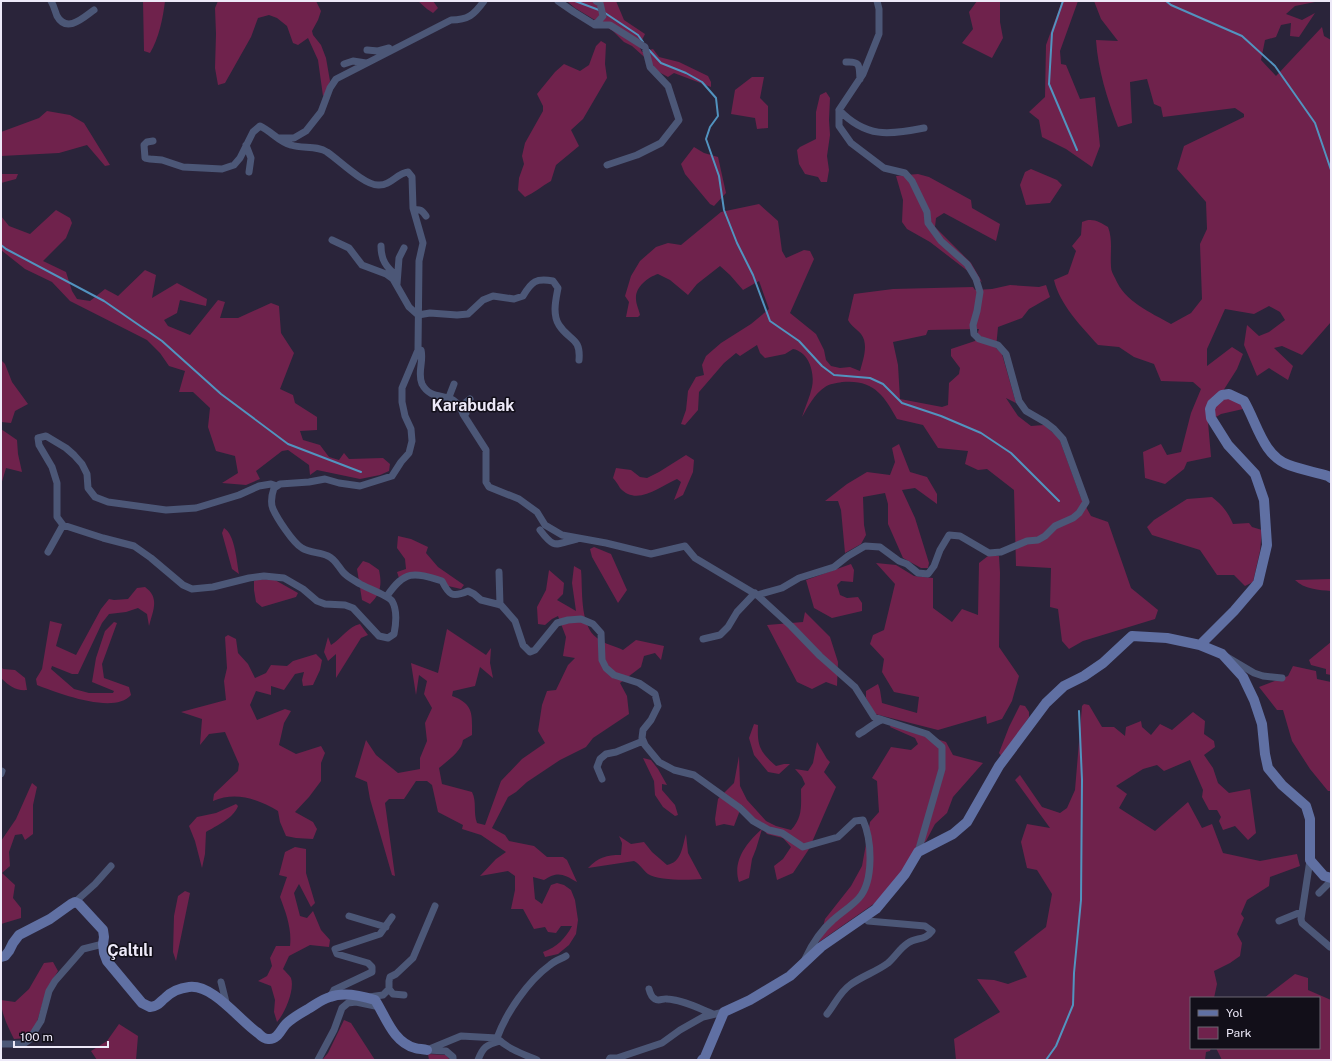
<svg xmlns="http://www.w3.org/2000/svg" width="1332" height="1061" viewBox="0 0 1332 1061" font-family="'Public Sans',sans-serif">
<style>
.green{fill:#6f224c;fill-rule:evenodd}
.lines{fill:none;stroke-linecap:round;stroke-linejoin:round}
.stream{stroke:#5293bf;stroke-width:2}
.street{stroke:#4c5777;stroke-width:7}
.secondary{stroke:#6070a3;stroke-width:10}
.labels{text-anchor:middle;dominant-baseline:central;stroke-width:3;stroke-linejoin:round;paint-order:stroke}
.quarter-label{font-size:16px;font-weight:bold;fill:#ede9f8;stroke:#120f19}
</style>
<rect width="100%" height="100%" fill="#2a243a"/>
<path class="green" d="M143 1H165C163 18 159 38 150 53L144 51Z
M218 1H316L321 11 318 20 312 31 313 35 321 45 326 58 330 81 326 94 323 96 318 60 308 38 298 45 293 43 287 26 277 18 269 15 258 18 251 37 225 83 218 85 215 68 216 34 215 8Z
M418 1H433L438 8 433 13 427 9Z
M567 1H616L624 20 645 34 639 46 642 52 653 49 659 57 679 62 708 76 711 82V87L674 73 668 77 657 71 651 63 632 46 624 42 613 31 575 8Z
M977 1H1000V22L1003 38 992 58 962 43 973 29 969 12Z
M1062 1H1078L1060 51 1061 64 1066 65 1080 99 1095 97 1100 146 1092 167 1066 149 1042 137 1039 120 1029 112 1045 97 1046 45Z
M1094 1H1320L1295 6 1286 14 1302 20 1315 13 1299 37 1290 36 1291 23 1281 25 1276 37 1265 40 1261 60 1276 76 1322 27 1324 36 1331 40V322L1302 355 1282 346 1274 348 1293 366 1288 380 1269 368 1257 376 1244 345 1247 325 1259 336 1269 332 1285 320 1280 312 1269 306 1254 314 1225 309 1207 349V366L1232 347 1243 354 1237 369 1223 391 1240 402 1243 409 1221 414 1208 422 1211 457 1187 462 1184 469 1165 484 1145 478 1143 452 1161 444 1167 455 1181 452 1191 413 1201 389 1193 382 1161 381 1154 364 1134 357 1119 347 1098 345C1081 326 1060 305 1054 280L1068 274 1076 251 1072 246 1081 235 1082 222C1092 217 1100 222 1108 227 1113 240 1110 252 1111 267 1111 271 1113 274 1115 278 1125 302 1150 312 1171 324L1191 313 1202 299 1200 244 1207 229 1206 202 1177 169 1184 146 1244 117V114L1235 108 1163 117 1161 107 1154 104 1147 79 1130 82 1132 123 1118 127C1107 98 1098 70 1096 40L1118 41 1101 19Z
M601 41 606 44 605 64 607 78 583 119 571 130 579 146 556 165 551 181C542 186 534 193 525 197L518 190 519 178 524 164 522 156 525 143 543 111V106L537 94 555 72 564 64 580 71 589 65 596 46Z
M752 77H764L760 98 768 106V128L757 129 755 118 731 114 735 90Z
M826 92 830 98 829 120 830 135 827 156 829 170 827 182H821L818 177 805 174 799 164 797 150 800 147 816 139V112L820 95Z
M47 111 70 115 84 123 110 165 105 166 87 145 59 153 1 156V132L39 118Z
M694 147 704 153 718 157 726 193 714 206 710 204 685 174 681 164Z
M1031 169 1057 180 1062 185 1050 203 1026 205 1020 185 1025 172Z
M1 174H18L16 179 1 183Z
M918 174 929 177 971 200 972 208 1000 224 996 241 944 213 936 218 935 227 971 263 982 282 930 242 907 229 902 222 903 200 896 176Z
M759 204 778 221 782 251 786 258 804 250 810 251 814 259 790 313 816 334 824 350 826 360 831 366 840 368 850 367 860 371C863 360 869 344 861 334 857 329 852 327 848 320L854 294 893 289 973 287 975 290 992 289 1010 285 1039 287 1046 285 1050 297 1029 309 1022 318 998 327 996 348 1002 354 1016 403 1006 398 1018 416 1031 426 1044 425 1059 438 1081 498 1091 516 1108 522 1131 588 1158 610 1155 619 1083 641 1069 649 1062 641 1058 609 1050 607 1051 568 1016 566 1014 490 987 469 978 470 965 464 968 451 938 448 923 425 897 419C884 395 873 379 842 382 837 383 829 384 825 387 814 394 808 407 802 417 805 407 810 397 812 387 815 373 809 352 793 349L785 354 765 358 760 353 757 345 740 356 736 353 724 363 699 392 698 410 685 425 681 424 686 410 688 391 696 377 704 375 702 365 706 356 721 343 751 324 769 309 759 281 743 290 730 275 720 266 697 284 688 295 670 280 658 274C648 277 635 287 636 299 636 304 639 310 640 315L638 317H626L629 302 625 296 631 276 640 261 656 247 668 243 681 245 721 212ZM979 329 975 341 951 349V356L960 368 959 374 949 383 948 405 942 407 900 399 898 365 893 342 926 335 928 330Z
M56 210 70 218 72 223 66 238 43 261 66 272 72 291 77 299 90 301 105 289 118 296 145 270 156 275 152 298 177 283 207 299 206 306 180 300 177 313 164 320 168 326 190 335 218 300 225 302 220 318H238L271 303 279 306 281 333 294 353 280 389 293 395 295 403 317 417V430L300 431 303 440 320 445 329 457 339 460 344 453 349 459 383 458 390 464 389 471 380 475 360 479 317 470 310 475 309 465 288 450 282 451 256 471 260 479 246 485 222 483 238 473 235 456 216 451 208 427 210 408 193 392H179L185 371 169 366 160 353 147 340 70 301 52 282 25 269 1 250V216L9 226 30 234Z
M1 360 5 364 12 382 28 404 15 411 11 423 1 422Z
M1 429 17 440 18 454 22 472 6 468 1 485Z
M899 444 910 472 927 477 937 494V504L915 488 902 490 915 518 929 563 928 568H921L903 558 888 524V504L885 493 863 497 864 525 866 535 861 544 845 553 841 510 838 501H825L847 484 867 472 890 475 895 462 892 448Z
M686 455 694 460 693 472 683 495 674 500 681 482 677 479C660 486 637 507 620 488 618 485 616 481 613 478L616 468 631 470 640 477 647 478 659 472Z
M1212 497C1222 505 1228 512 1233 524L1249 523 1252 527 1262 530 1260 551 1253 582 1245 586 1234 575H1217L1200 550 1152 535 1147 527 1154 520 1187 499Z
M224 528C235 534 237 563 239 574L232 569 222 533Z
M398 536 411 539 428 547 426 553 438 567 464 585 461 589 448 586 443 578H399L397 572 406 569 405 559 397 548Z
M594 547 611 554 627 590 618 603 592 557 590 549Z
M988 556H999L1000 573 999 647 1019 676 1012 701 1002 719 987 724 986 716 938 730 875 714 866 698V691L878 684 880 690 882 703 917 713 919 697 894 692 882 672 884 659 870 644 873 635 884 630 895 584 876 563 896 565 914 576 933 578V608L952 622 962 609 978 615 979 563Z
M363 561 369 563 379 570C382 584 381 594 370 604L362 600 357 569Z
M851 564 854 570 853 582 841 581 837 585 840 595 847 598 858 597 862 603V611L832 618 814 608 806 580Z
M574 566 581 570C583 589 579 625 597 638 604 644 615 646 623 650L636 640 664 646 661 660 655 653 644 656 641 667 620 683 627 696 629 714 593 738 586 747 560 760 527 782 516 792 508 797 492 828 505 835 509 841 534 846 547 857H563L567 860 577 882C563 874 558 871 544 880L533 877 535 899 542 904 551 885 557 883 564 885 571 890 575 900 578 920 576 934 569 945 558 954 545 957 543 952C557 947 565 939 572 926H561L556 933 548 932 545 927 534 929 523 909H511L515 890V876L508 871 480 876 496 859 506 852 481 835 462 829 463 825 438 812 432 785 427 781H416L404 799H389L385 803 395 876 392 875 370 799 367 782 355 777 366 740 376 755 398 773 420 769V758L427 741 425 723 432 708 424 694 427 681 419 675 416 695 411 663 438 673 447 629 486 655 491 648 490 663 493 678 480 667 475 686 453 691 452 696C474 704 472 714 472 735L463 740C462 751 447 761 439 768L442 784 472 792C477 802 473 812 477 823L485 825 501 781 522 759 545 743 538 731 542 705 547 691 556 690 568 665 575 658 563 656 566 637 558 616 552 619 545 625 538 624 537 607 546 590 549 570 564 583 563 594 557 600 576 611 572 583Z
M258 579 275 580 298 593 296 597 262 607 256 602 254 590V581Z
M1331 579V591C1319 590 1304 589 1295 580Z
M145 587C160 598 153 610 149 626L147 614 138 608 126 612 109 614 102 623 78 674H72L52 666 51 669 74 689 89 693H113L114 691 92 682 96 658 105 631 114 622 117 623 102 664 104 678 129 687 131 695C114 715 58 693 37 685L36 679 42 669 50 621 62 624 56 646 76 655 101 609 109 599 114 600 128 599 137 588Z
M805 612 830 637 838 662 837 686 826 682 812 689 797 682 767 625 803 622Z
M360 624 368 635 361 638 336 678V654L328 661 324 652 328 637 331 645C341 639 349 626 360 624Z
M228 635 236 639 238 653 248 664 255 678 266 673 271 665 287 666 293 661 316 654 322 660 320 670 313 685 303 686 302 680 304 672 295 674 284 690 271 686V695L256 691 250 705 257 720 285 709 291 711 284 723 279 745 296 754 321 746 325 753 321 763V781L309 797 295 812 313 822 317 829 313 839 296 838 286 836 280 822 278 811C257 799 236 791 213 801L214 794 238 771 239 764 225 732 209 734 200 745 202 719 181 712 226 700 224 681 227 668 225 637Z
M1331 642V675L1326 674V669L1311 665 1309 660Z
M1293 666 1316 671 1317 679 1331 682V791H1328L1310 769 1292 741 1283 710H1277L1259 687 1288 676Z
M1 667 3 669 15 670 25 678 27 690C16 691 9 686 1 678Z
M1084 704 1089 705 1102 727H1114L1125 736 1126 727 1141 721 1142 727 1151 735 1160 724 1172 730 1193 712 1205 721 1204 734 1214 741 1215 747 1204 755 1213 768 1218 783 1229 793 1250 789 1256 833 1248 840 1235 826 1223 830 1219 821 1221 817 1217 810H1209L1202 797 1203 790 1190 760 1164 771 1157 765 1143 769 1116 786 1127 794 1119 808 1155 831 1188 802 1202 828 1212 824 1223 853 1260 861 1297 854 1300 866 1270 877 1269 886 1247 900 1241 914 1244 918 1237 934 1242 943 1240 956 1230 963 1214 971 1217 984 1214 998H1191V1048H1211L1210 1051 1206 1052 1205 1060H956L954 1039 1000 1012 977 979 994 980 1008 984 1027 977 1014 952 1046 927 1052 894 1037 870 1027 868 1021 842 1027 824 1050 828 1015 780 1020 775 1042 807 1060 813 1067 808 1075 790 1082 706Z
M1020 705 1025 706 1029 712V717L1002 757 999 753 1009 727Z
M754 724 758 725C757 746 760 752 776 766L784 764H790L779 774 768 772 754 755 749 738Z
M891 725 925 735 946 742 953 755 983 763 953 797 947 813 935 824 926 841 915 850 904 871 875 903 819 942 825 919 851 886 862 866 870 822 879 812 877 781 872 778 891 747 911 750 918 744 915 738 890 727Z
M817 742 827 759 830 762 824 772 836 787 809 849 793 873 777 880 774 866 783 859 791 847 783 838 767 834 742 805 734 826 724 824 716 826 715 819 718 799 734 783 739 756 740 786 747 800 766 821 776 826 791 830C803 817 801 806 801 789L805 784 802 777 795 769 808 771 813 763Z
M643 758 651 760 658 769 667 785 662 784V790L675 805 678 815 675 816 663 807 655 795 654 781Z
M32 783 37 787 33 805V834L25 840 22 834 15 835 9 852 10 866 2 873 15 885 13 898 21 908V918L1 924V841L16 819Z
M236 804 238 806C234 818 216 826 206 832L205 854 202 868 195 841 189 826 197 817 216 813Z
M762 829 756 849 752 859 749 878 739 882C732 861 747 842 762 829Z
M686 834 688 853 702 879C690 880 658 881 648 874 643 870 640 864 634 861L588 868C599 857 606 855 621 855L622 843 619 836 631 844 644 842 652 852 667 865C682 862 682 847 686 834Z
M295 847 306 849V873L315 903 311 907 299 884 294 893 300 916 307 918 313 911 321 930 330 940 329 947 310 945 289 956 283 969C285 971 289 975 291 978 295 990 285 1013 277 1022L274 1012 275 1000 271 986 258 981 267 976 272 966 270 958 276 946H290C292 929 286 913 280 897L287 877 279 875 285 852Z
M185 891 190 893 176 961 173 952 174 916 178 896Z
M53 962 58 971 47 989 36 1025 27 1038 14 1039C8 1027 1 1013 1 1000L15 1002 29 989 44 963Z
M1295 974 1308 978V990L1331 1000V1060H1222L1216 1048H1319V998H1264Z
M344 1020 351 1023 375 1060H322L328 1053Z
M119 1024 138 1036 136 1060H97L91 1051 107 1041Z
M428 1054 446 1055 450 1060H429Z"/>
<g class="lines">
<path class="stream" d="M575 1 599 10
M1063 1 1052 33 1049 84 1077 150
M1166 1 1171 5 1242 36 1275 66 1315 123 1331 170
M605 13 638 35 643 42
M649 50 661 63 686 73 702 82 716 98 718 116 710 127 706 139 719 176 724 210 737 243 753 275 770 321 799 341 822 366 834 375 870 378 883 384 902 403 941 416 981 433 1011 453 1059 501
M1 245 6 249 104 301 162 341 221 394 288 444 361 472
M1046 1060 1056 1046 1073 1005 1074 973 1081 900 1082 780 1079 711"/>
<path class="street" d="M51 1C54 6 55 11 57 16 67 34 84 17 94 10
M558 1 574 12 595 25 603 16 600 3 596 1
M595 25H610L645 47 650 67 668 86 679 120 661 143 637 155 607 165
M367 50 378 51 389 48
M846 62C861 61 859 66 860 79
M344 64 353 61 366 63
M839 110C866 138 889 135 924 128
M278 138H294L306 131 321 112 330 88 336 79 451 20C468 20 474 15 484 1
M153 141 147 142 144 145 145 158 150 159 162 160 183 167 222 169 234 165 240 158 253 132 260 126C271 131 279 142 291 145 302 149 317 145 327 152 339 160 364 185 378 185 391 186 397 173 408 172L412 177 413 208 423 243 419 261 418 350
M246 145 251 158 249 172
M414 210C420 209 422 210 426 216
M332 240 349 248 362 265 386 274 393 279 409 307 418 315 430 313 457 315 468 314 483 300 493 296 514 299 523 296C532 281 536 278 553 281L558 288C556 299 552 314 559 325 569 341 581 337 579 360
M381 246C381 260 386 267 397 276
M397 284 399 258 404 248
M449 397 454 384
M466 413 465 403 470 399
M277 486 271 484 259 486 239 495 196 508 166 510 108 502 95 497 88 488 87 474 82 464 74 455 66 448 46 436 38 438 39 445 52 467 57 483V517L63 525 103 538 134 546 151 558 183 585 192 589 213 587 249 578 264 576 284 578 303 589 317 601 325 604 345 605 353 608 379 636 388 638 394 634C396 624 398 611 392 601 389 596 367 588 360 584 354 580 347 577 343 572 338 566 335 559 328 556 320 552 310 553 302 548 293 543 277 518 273 509 270 502 272 494 274 488L280 484 309 482 325 479 339 483 360 486 392 476 401 462 409 453 412 441 411 429 405 416 402 402V388L418 350H421C424 361 417 373 422 384 433 405 454 387 463 414L486 450V482L489 487 519 499 537 512 545 525 562 535 606 543 651 554 685 546 695 558 757 595 791 626 820 656 855 687 874 717 927 734 942 747V769L918 852
M540 530C555 550 555 544 577 539
M48 552 63 525
M499 572 500 605
M757 595 782 588 799 578 834 567 848 556 865 546 880 547 899 561 907 564 918 573 928 574 934 566 940 550 949 535 960 536 989 553 1001 552 1027 541 1038 540 1045 536 1055 526 1073 518 1079 513 1086 502 1063 439 1054 429 1045 422 1026 411 1019 401 1006 354 998 345 979 339 974 334 973 325 977 311 980 292 976 279 967 264 941 241 928 223 927 212 912 181 905 173 884 168 851 143 839 126V110L863 74 879 34V9L877 1
M387 596C405 570 413 572 442 581 449 595 452 598 468 591L474 594 481 600 501 605 515 621 523 645 530 652 535 650 557 623 568 620 581 619 593 624 601 633 602 660 606 668 614 675 639 683 655 694 658 706 651 720 643 730 642 738 645 745 659 762 674 770 694 775 740 808 753 821 769 830 782 833 803 847 838 837 855 821 863 820C872 840 874 881 859 898 852 906 842 912 833 920 820 931 812 944 805 959
M703 639 720 635 728 627 737 612 755 593
M1227 657 1254 673 1263 676 1282 678
M859 734C867 730 873 723 882 720
M1 774 2 771
M602 779 597 767 600 759 606 754 616 752 643 741
M1310 860 1301 919 1302 923 1330 947
M1319 893 1331 881
M75 902 95 884 111 866
M349 916 386 927
M1279 921 1301 912
M221 982 227 1006
M389 989 393 994 404 995
M649 989C650 993 651 997 655 999 659 1002 663 998 667 999 683 1000 698 1008 713 1014
M330 997 334 990 372 972V967L368 963 337 954 335 949 380 934 392 917
M369 997 383 995 389 989V981L390 977 396 974 413 958 435 906
M827 1014C835 1004 840 992 850 985 862 976 876 972 888 963 895 957 900 948 908 943 916 937 925 941 932 931L925 926 868 921 864 917
M1 1044H23L29 1040 41 1021 49 991 55 981 83 949 103 944
M427 1050 461 1036 497 1038
M428 1050 446 1051 453 1057V1060
M318 1060 334 1030 342 1008 348 1003 356 1002 380 1007
M478 1060C483 1047 486 1045 500 1041
M537 1060C523 1054 508 1049 497 1038 506 1013 528 981 550 965 554 961 561 959 566 956
M609 1060 610 1058H617L662 1043 680 1030 703 1017 724 1012"/>
<path class="secondary" d="M1200 645 1234 611 1258 583 1267 545 1264 500 1255 474 1228 445 1211 418 1210 409 1212 404 1222 395 1229 394 1244 401C1257 423 1263 456 1289 465 1302 470 1315 472 1328 476L1331 478
M1 957 5 956 9 951 13 943 19 935 50 919 71 904 75 902 79 904 103 930 104 937 103 944 104 953 107 961 142 1003 150 1007C158 1006 159 1003 165 998 171 992 180 988 189 987 213 984 239 1020 258 1033 261 1036 264 1039 268 1039 278 1040 281 1029 286 1024 292 1018 301 1013 308 1009 315 1005 322 999 330 997 343 992 362 996 375 1000 386 1017 393 1042 415 1048 418 1049 423 1049 427 1050
M702 1060 705 1057 724 1012 750 1000 790 976 821 947 876 909 905 874 918 852 953 834 967 822 999 766 1046 703 1064 686 1084 676 1103 663 1132 636 1167 638 1200 645 1222 654 1243 677 1254 700 1262 724 1265 754 1268 768 1282 785 1306 806 1310 819V860L1324 876 1331 878"/>
</g>
<g class="labels">
<g class="quarter-label">
<text x="473" y="405">Karabudak</text>
<text x="130" y="950">Çaltılı</text>
</g>
</g>
<rect width="1332" height="1061" fill="none" stroke="#ede9f8" stroke-width="4"/>
<rect x="1190" y="997" width="130" height="52" fill="#120f19" stroke="#6a6672"/>
<rect x="1198" y="1010" width="20" height="6" fill="#6070a3" stroke="#6a6672"/>
<text x="1226" y="1017" font-size="12" fill="#ede9f8">Yol</text>
<rect x="1198" y="1027" width="20" height="12" fill="#6f224c" stroke="#6a6672"/>
<text x="1226" y="1037" font-size="12" fill="#ede9f8">Park</text>
<path d="M14 1041v6h94v-6" fill="none" stroke="#ede9f8" stroke-width="2"/>
<text x="20" y="1041" font-size="12" fill="#ede9f8" stroke="#120f19" stroke-width="3" paint-order="stroke">100 m</text>
</svg>
